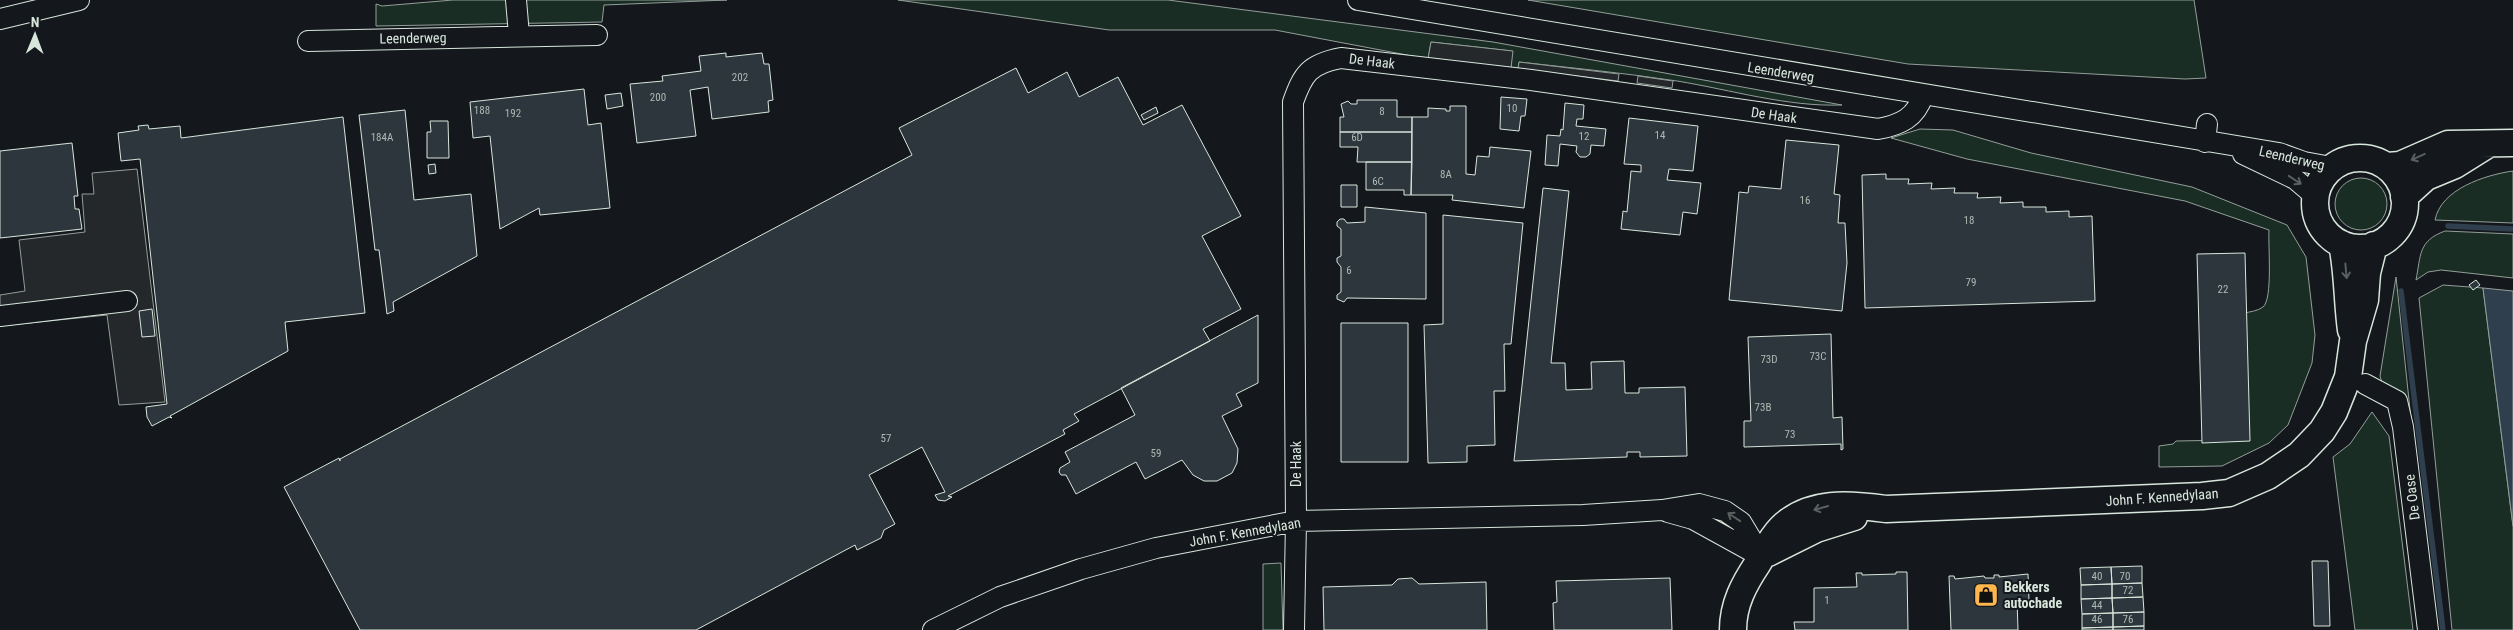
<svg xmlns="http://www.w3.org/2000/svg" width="2513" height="630" viewBox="0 0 2513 630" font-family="'Roboto Condensed',sans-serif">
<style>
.green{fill:#1a2d24;stroke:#939e99}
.parking{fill:#24282b;stroke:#939e99}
.water{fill:#2f3f4d;stroke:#939e99}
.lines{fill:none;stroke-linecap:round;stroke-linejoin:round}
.stream{stroke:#2f3f4d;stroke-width:5.5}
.building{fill:#2c363c;stroke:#d8e6dc}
.minor-casing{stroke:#d8e6dc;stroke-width:22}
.major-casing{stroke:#d8e6dc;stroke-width:29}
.minor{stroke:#14181c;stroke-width:20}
.major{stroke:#14181c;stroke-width:26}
.oneway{stroke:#59605f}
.labels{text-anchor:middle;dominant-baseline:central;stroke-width:4;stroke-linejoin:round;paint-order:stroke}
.number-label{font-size:11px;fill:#adbab4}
.street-label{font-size:14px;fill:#d8e6dc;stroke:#14181c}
.poi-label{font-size:14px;font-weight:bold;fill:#d8e6dc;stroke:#14181c;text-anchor:start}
</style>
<rect width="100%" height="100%" fill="#14181c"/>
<path class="green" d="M453 0H727L604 5 602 22 376 26V4L382 6Z
M898 0H1168L1493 42 1842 105C1787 107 1732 90 1677 81 1625 73 1572 68 1519 62L1518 69 1511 68 1512 51 1431 42 1428 59 1275 30H1109Z
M1528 0H2194L2206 78 2185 79 1908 64Z
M1920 129 1953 130 2031 153 2192 187 2287 225 2306 257 2315 335 2312 363 2288 425 2269 443 2222 466 2159 467V446L2173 444 2176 441 2232 440 2244 313C2249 312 2258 311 2263 307 2273 299 2268 245 2269 230L2185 201 1967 159 1891 138Z
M2513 171V223L2435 220C2441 189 2485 175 2513 171Z
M2335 204a26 26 0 1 1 52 0a26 26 0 1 1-52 0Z
M2445 231 2513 234V278L2441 270 2428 272 2416 280C2421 255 2418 241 2445 231Z
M2396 277 2411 419 2382 383 2380 376Z
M2443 285 2483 288 2513 526V630H2452L2419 298Z
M2372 412 2389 436 2413 630H2355L2333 457 2350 444Z
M1281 563 1283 630H1263V564Z"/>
<path class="parking" d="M1431 42 1513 51 1511 68 1428 59Z
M1519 62 1619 74 1618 81 1518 69Z
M1638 76 1673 81 1672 88 1637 83Z
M137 169 165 402 119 405 107 315 0 326V295L25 291 19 240 85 232 82 194H94L92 173Z"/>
<path class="water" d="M2483 288 2513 291V526Z"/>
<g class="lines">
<path class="stream" d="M2448 226 2513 229
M2401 291 2443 630"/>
</g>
<path class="building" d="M726 53V57L762 53 764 64H769L773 100 768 101 769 112 712 119 708 87 690 90 696 136 637 143 630 84 663 81 662 76 701 71 699 56Z
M1016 68 1028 93 1067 72 1079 97 1118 77 1143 125 1182 105 1241 216 1202 236 1241 309 1203 329 1210 341 1074 414 1079 421 1063 430 1065 434 948 496 952 497 945 501 938 500 935 495 945 492 922 447 869 475 895 524 884 530 881 538 857 550 855 545 696 630H360L284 487 339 458 340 461V459L912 155 899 128Z
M584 89 588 125 601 123 610 208 540 215 539 208 500 229 490 136 473 138 470 102Z
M621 93 623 106 607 109 605 95Z
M1501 97 1527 99 1525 116H1521L1519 131 1500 129Z
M1357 100H1397V117H1412V132H1340V117H1344L1341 104 1348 101 1351 104H1357Z
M1565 103 1584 105 1583 119H1577L1576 126 1606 129 1604 146 1591 145 1590 154 1586 157H1580L1576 152 1577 146 1560 144 1558 166 1545 165 1547 135 1560 136 1561 129 1563 130Z
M1450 106H1466V174L1475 175 1477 156 1489 157 1490 147 1531 151 1524 208 1452 200 1453 195H1411L1412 117H1428V108L1446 109V111H1450Z
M1156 107 1158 113 1144 120 1141 115Z
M405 110 414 200 471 194 477 256 393 302 394 311 387 314 379 250H375L359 115Z
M343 117 365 313 285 322 288 351 170 416 172 418 169 417 152 426 147 417 146 407 167 404 140 159 121 161 118 133 139 130 138 126 148 125 149 129 180 126 181 138Z
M1629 118 1698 126 1693 171 1669 169 1667 180 1701 183 1697 214 1683 212 1680 235 1621 229 1623 211 1627 212 1631 171 1641 172V165L1624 164Z
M430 121H448L449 158H427V132H431Z
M1340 132H1412V162H1357L1358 147H1340Z
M1786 140 1839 145 1834 194 1840 195 1838 223H1845L1847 263 1842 311 1729 300 1739 192 1748 193 1749 186 1781 189Z
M72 143 78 196H74L75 209H79L82 229 0 238V151Z
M1366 162H1412L1411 195H1404V190H1366Z
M435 164 436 173 429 174 428 165Z
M1886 174V179H1909L1908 184 1932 183 1931 189 1955 188 1954 193H1978L1977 198 2001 197 2000 203 2023 202V207H2046V212L2069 211V217L2092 216 2095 301 1865 308 1862 175Z
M1341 185H1357V207H1341Z
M1543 188 1569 191 1551 363H1565L1566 390 1592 389 1591 362 1624 361 1625 393H1639V388L1685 387 1687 456 1640 457V452H1627V457L1514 461Z
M1365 207 1426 213V299L1347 298 1344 302 1337 299V295L1341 292V267L1337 262V258L1341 256V229L1337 226V222L1340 219H1344L1347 223 1365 222Z
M1443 215 1523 223 1511 344H1504L1505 391H1494L1495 445 1467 446V462L1428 463 1424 325 1443 324Z
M2245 253 2250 441 2202 443 2197 254Z
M2476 280 2480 285 2473 290 2469 285Z
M152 309 155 336 142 337 139 311Z
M1258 315V383L1236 394 1242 406 1222 416 1238 449 1237 463 1232 473 1217 481H1204L1193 475 1182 460 1145 479 1136 462 1076 494 1066 475H1061L1059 472 1060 468 1070 462 1065 452 1135 415 1121 388Z
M1341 323H1408V462H1341Z
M1831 334 1833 418 1842 417 1843 449 1841 450V444L1744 447V421H1751L1748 337Z
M2312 561H2328L2330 626H2314Z
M2142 566V583L2112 584 2111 567Z
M2111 567 2112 584 2081 585 2080 568Z
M1896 572H1907L1908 630H1795L1794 622H1814V588L1857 587 1856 573H1862V575L1896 574Z
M2028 574 2029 600H2017L2018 630H1951L1949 576H1954L1955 579 1984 576 1985 578H1994V575H1999V577Z
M1412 578 1419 584 1486 582 1487 630H1324L1323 587 1392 585 1398 579Z
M1670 578 1672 630H1554L1553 603 1557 602 1556 581Z
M2142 583 2143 597 2112 598V584Z
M2112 584V598L2081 599V585Z
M2143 597 2144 612 2113 613 2112 598Z
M2112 598 2113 613 2082 614 2081 599Z
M2144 612V626L2113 627V613Z
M2113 613V627L2082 628V614Z
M2144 626V630H2113V627Z
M2113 627V630H2082V628Z"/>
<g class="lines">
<defs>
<path id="minor" d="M516 0 519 35
M1358 0 2279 153 2304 162 2331 167
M0 19 79 0
M308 41 597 35
M2205 142 2207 124
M2243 154 2295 179 2316 197
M0 316 127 301
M2365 384 2397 401 2403 427 2428 630
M1668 512 1693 519 1762 557
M933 630 1000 597 1081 569 1156 548 1296 521 1583 515 1662 510 1699 504 1725 511 1741 522 1762 557
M1294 630 1296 521 1293 102C1303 74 1309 64 1341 58L1531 80 1878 129C1900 125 1916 118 1923 95"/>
<path id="major" d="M2315 203a45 45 0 1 1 90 0a45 45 0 1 1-90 0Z
M2387 166 2400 165 2448 144 2513 143
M2404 197 2426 177 2455 165 2487 145
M2342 244C2348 273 2347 301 2351 330
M1768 553 1816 529 1854 517
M1733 630C1733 604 1744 584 1758 563 1765 551 1771 538 1781 528 1809 500 1850 504 1886 509L2202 496 2229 493 2268 476 2299 455 2322 431 2334 412 2348 377 2353 341 2365 300 2367 273 2374 245"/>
</defs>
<use href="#minor" class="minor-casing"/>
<use href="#major" class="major-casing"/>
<use href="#minor" class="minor"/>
<use href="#major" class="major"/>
</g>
<defs><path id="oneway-shaft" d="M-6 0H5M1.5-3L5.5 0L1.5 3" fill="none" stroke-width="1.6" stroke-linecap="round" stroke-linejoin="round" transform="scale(1.25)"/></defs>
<g class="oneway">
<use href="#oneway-shaft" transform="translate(2418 157) rotate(156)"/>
<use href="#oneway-shaft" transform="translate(2295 180) rotate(34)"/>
<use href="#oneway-shaft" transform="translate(2346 271) rotate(85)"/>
<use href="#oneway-shaft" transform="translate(1821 508) rotate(164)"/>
<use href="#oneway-shaft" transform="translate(1734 517) rotate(-146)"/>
</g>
<defs>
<symbol id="shop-square" viewBox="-11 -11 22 22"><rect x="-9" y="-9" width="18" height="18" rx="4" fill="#ffb74d" stroke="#14181c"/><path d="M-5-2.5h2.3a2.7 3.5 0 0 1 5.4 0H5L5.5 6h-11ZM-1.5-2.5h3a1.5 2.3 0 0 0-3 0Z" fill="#111"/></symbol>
</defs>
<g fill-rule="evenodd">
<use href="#shop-square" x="1972" y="581" width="28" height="28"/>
</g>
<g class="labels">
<g class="number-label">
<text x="740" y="77">202</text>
<text x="658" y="97">200</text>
<text x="1512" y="108">10</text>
<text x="482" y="110">188</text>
<text x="1382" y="111">8</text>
<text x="513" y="113">192</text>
<text x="1660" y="135">14</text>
<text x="1584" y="136">12</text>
<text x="382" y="137">184A</text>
<text x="1357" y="137">6D</text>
<text x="1446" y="174">8A</text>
<text x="1378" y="181">6C</text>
<text x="1805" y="200">16</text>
<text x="1969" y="220">18</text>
<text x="1349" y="270">6</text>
<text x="1971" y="282">79</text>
<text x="2223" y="289">22</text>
<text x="1818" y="356">73C</text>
<text x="1769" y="359">73D</text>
<text x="1763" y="407">73B</text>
<text x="1790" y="434">73</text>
<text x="886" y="438">57</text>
<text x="1156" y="453">59</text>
<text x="2097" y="576">40</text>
<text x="2125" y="576">70</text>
<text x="2128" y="590">72</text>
<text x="1827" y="600">1</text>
<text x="2097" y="605">44</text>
<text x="2097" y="619">46</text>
<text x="2128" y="619">76</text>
</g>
<g class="street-label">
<text transform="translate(413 38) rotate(-1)">Leenderweg</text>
<text transform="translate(1372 61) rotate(7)">De Haak</text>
<text transform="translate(1781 72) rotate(9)">Leenderweg</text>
<text transform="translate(1774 115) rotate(8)">De Haak</text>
<text transform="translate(2292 158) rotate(13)">Leenderweg</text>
<text transform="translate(1296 464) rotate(-90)">De Haak</text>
<text transform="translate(2162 497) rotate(-4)">John F. Kennedylaan</text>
<text transform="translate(2412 497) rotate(-97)">De Oase</text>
<text transform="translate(1245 532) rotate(-10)">John F. Kennedylaan</text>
</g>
<g class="poi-label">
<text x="2004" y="587">Bekkers<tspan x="2004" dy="16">autochade</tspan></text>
</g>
</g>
<g transform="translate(35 35) rotate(1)" stroke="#14181c" stroke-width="4" paint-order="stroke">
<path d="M0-4L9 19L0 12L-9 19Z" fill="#d8e6dc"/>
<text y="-8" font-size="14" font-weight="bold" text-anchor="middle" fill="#d8e6dc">N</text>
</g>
</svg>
